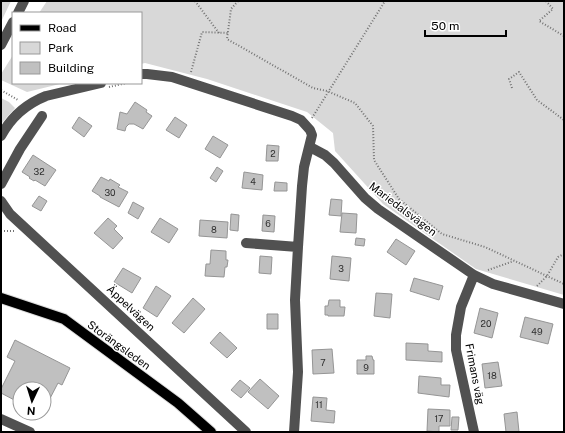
<svg xmlns="http://www.w3.org/2000/svg" width="565" height="433" viewBox="0 0 565 433" font-family="'Public Sans',sans-serif">
<style>
.green{fill:#d8d8d8}
.building{fill:#c0c0c0;stroke:#959595}
.lines{fill:none;stroke-linecap:round;stroke-linejoin:round}
.major-casing{stroke:#dbdbdb;stroke-width:12}
.path{stroke:#737373;stroke-width:2;stroke-dasharray:1 2;stroke-linecap:butt}
.minor{stroke:#515151;stroke-width:10}
.major{stroke:#000;stroke-width:10}
.labels{text-anchor:middle;dominant-baseline:central;stroke-width:3;stroke-linejoin:round;paint-order:stroke}
.number-label{font-size:9px;fill:#303030}
.street-label{font-size:11px;fill:#000;stroke:#fff}
</style>
<rect width="100%" height="100%" fill="#fff"/>
<path class="green" d="M1 1H11L1 22Z
M47 1H564V295L476 269 383 204 335 151 333 133 307 112 207 79 145 63 141 64V13H39Z
M13 55V83H64L27 92 1 80V74Z
M1 98 9 102 15 108 1 124Z"/>
<path class="building" d="M135 102 147 110 146 112 152 116 143 129 134 124H129L126 127 125 131 117 129 120 112 127 114Z
M79 117 92 126 84 137 72 128Z
M175 117 187 125 179 138 166 130Z
M213 136 228 145 220 158 205 149Z
M267 145 279 146 278 161H266Z
M33 155 56 170 45 186 35 180 34 181 29 178 30 177 22 172Z
M217 167 223 171 216 182 210 178Z
M244 172 263 175 262 190 242 188Z
M101 177 109 181 110 179 120 185 118 187 128 192 119 207 100 197V196L92 191Z
M275 182 287 183V191H274Z
M39 196 47 201 41 211 32 206Z
M331 199 342 200 341 216 329 215Z
M133 202 144 208 138 219 128 213Z
M342 213 357 214 356 233 340 232Z
M231 214 239 215 238 231 230 230Z
M263 215 275 216 274 232 262 231Z
M108 218 117 226 114 229 123 238 113 249 94 233Z
M160 218 178 229 169 243 151 232Z
M200 220 228 222 227 238 199 236Z
M356 238 365 239 364 246 355 245Z
M396 239 415 251 406 265 387 252Z
M211 250 226 251V260H228L227 267H225L224 277 205 276 206 264H210Z
M260 256 272 257 271 274 259 273Z
M332 256 351 258 349 281 330 279Z
M123 268 141 278 132 293 114 282Z
M414 278 443 286 439 300 410 291Z
M156 286 171 296 157 317 143 308Z
M376 293 392 294 390 318 374 316Z
M193 298 205 309 184 333 172 323Z
M329 300H340V307H345L344 316H328V315H325V306H328Z
M480 308 498 313 492 338 474 333Z
M267 314H278V329H267Z
M525 317 553 324 548 344 520 337Z
M220 332 237 348 227 358 210 343Z
M15 340 70 368 62 385 58 383 44 410V389H20V403L1 393V389L15 361 7 357Z
M406 343 428 344V351L442 352V362L406 360Z
M332 349 334 373 313 374 312 350Z
M366 356H372L373 360H374V374H357V360H366Z
M498 362 502 386 485 388 482 364Z
M419 376 441 378V385H450L449 397 418 393Z
M260 379 279 396 268 409 248 392Z
M240 380 250 388 241 398 231 390Z
M313 397 327 398 326 410 335 411 334 423 311 421Z
M428 409 450 410V426H439V432L427 431Z
M517 412 519 432H506L504 414Z
M452 417H459L458 430H451Z"/>
<g class="lines">
<defs>
<path id="major" d="M1 298 64 319 178 403 211 432"/>
</defs>
<use href="#major" class="major-casing"/>
<path class="path" d="M195 1 219 33
M238 1 231 9 227 39 313 88 327 91 355 103 373 126 374 160 399 199 442 234 485 247 564 284
M546 1 553 9 539 21 564 36
M191 72 202 32 228 33
M109 87 127 83
M512 88 509 79 519 72 537 100 564 120
M1 90 18 100
M312 118 385 1
M1 231H14
M488 270 514 261
M1 282V284
M537 286 547 276 558 257 564 254"/>
<path class="minor" d="M18 13 24 1
M1 45 13 22
M141 74H147L172 77 292 116 301 120 310 130 312 135 304 167 302 186 298 247 295 300 298 372 294 432
M1 136C11 117 26 104 46 96L101 83
M310 147 325 155 334 163 365 198 378 209 474 275 493 284 564 304
M1 184 20 149 42 116
M1 201 10 214 246 432
M246 243 298 247
M474 275 461 307 456 335V350L474 432
M1 419 30 432"/>
<use href="#major" class="major"/>
</g>
<g class="labels">
<g class="number-label">
<text x="273" y="153">2</text>
<text x="39" y="171">32</text>
<text x="253" y="181">4</text>
<text x="110" y="192">30</text>
<text x="268" y="223">6</text>
<text x="214" y="229">8</text>
<text x="341" y="268">3</text>
<text x="486" y="323">20</text>
<text x="537" y="331">49</text>
<text x="323" y="362">7</text>
<text x="366" y="367">9</text>
<text x="492" y="375">18</text>
<text x="319" y="404">11</text>
<text x="439" y="418">17</text>
</g>
<g class="street-label">
<text transform="translate(403 209) rotate(37)">Mariedalsvägen</text>
<text transform="translate(131 308) rotate(43)">Äppelvägen</text>
<text transform="translate(119 345) rotate(36)">Storängsleden</text>
<text transform="translate(475 374) rotate(79)">Frimans väg</text>
</g>
</g>
<rect width="565" height="433" fill="none" stroke="#000000" stroke-width="4"/>
<rect x="12" y="12" width="130" height="72" fill="#ffffff" stroke="#999999"/>
<rect x="20" y="25" width="20" height="6" fill="#000000" stroke="#999999"/>
<text x="48" y="32" font-size="12" fill="#000000">Road</text>
<rect x="20" y="42" width="20" height="12" fill="#d8d8d8" stroke="#999999"/>
<text x="48" y="52" font-size="12" fill="#000000">Park</text>
<rect x="20" y="62" width="20" height="12" fill="#c0c0c0" stroke="#999999"/>
<text x="48" y="72" font-size="12" fill="#000000">Building</text>
<g transform="translate(32 401) rotate(184)"><circle r="19" fill="#ffffff" stroke="#999999"/>
<path d="M0-3L7 15L0 10L-7 15Z" fill="#000000"/>
<text y="-6" font-size="11" font-weight="bold" text-anchor="middle" fill="#000000">N</text>
</g>
<path d="M425 30v6h81v-6" fill="none" stroke="#000000" stroke-width="2"/>
<text x="431" y="30" font-size="12" fill="#000000" stroke="#ffffff" stroke-width="3" paint-order="stroke">50 m</text>
</svg>
